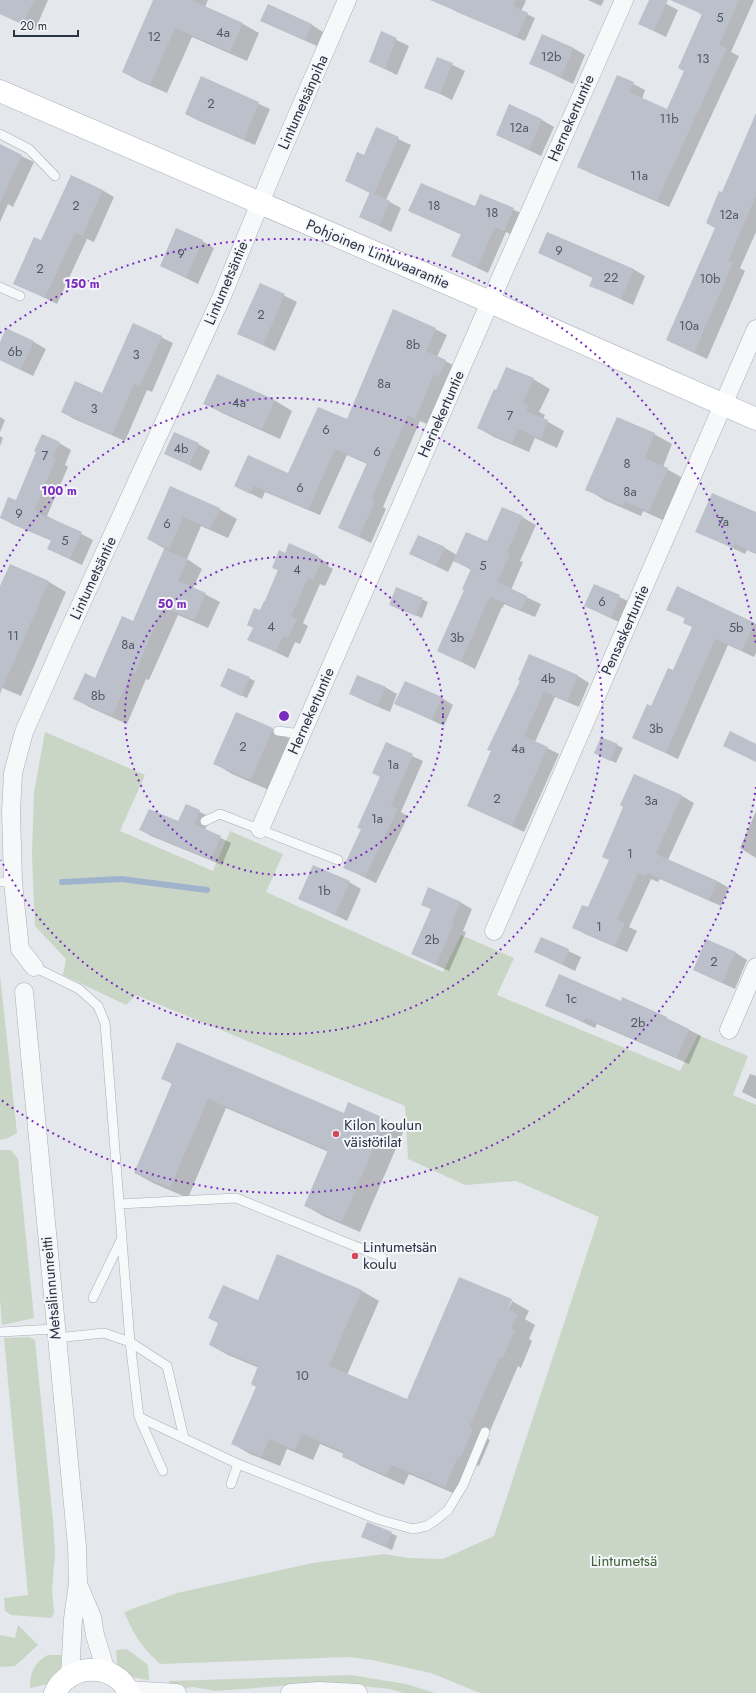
<svg xmlns="http://www.w3.org/2000/svg" width="756" height="1693" viewBox="0 0 756 1693" font-family="Jost,sans-serif">
<style>
.green{fill:#c9d6c5}
.shadow{fill:#0003}
.lines{fill:none;stroke-linecap:round;stroke-linejoin:round}
.stream{stroke:#9fb4cc;stroke-width:6}
.building{fill:#bbc0ca}
.lane-casing{stroke:#a9aeb7;stroke-width:10}
.street-casing{stroke:#a9aeb7;stroke-width:19}
.secondary-casing{stroke:#a9aeb7;stroke-width:23}
.lane{stroke:#f7f8fa;stroke-width:9}
.street{stroke:#f7f8fa;stroke-width:18}
.secondary{stroke:#fff;stroke-width:22}
.ring{fill:none;stroke:#7b2cbf;stroke-width:2;stroke-dasharray:2 4}
.poi-dot{fill:#d1495b;stroke:#f4f6f9;stroke-width:1.5}
.labels{text-anchor:middle;dominant-baseline:central;stroke-width:4;stroke-linejoin:round;paint-order:stroke}
.number-label{font-size:13px;fill:#4f5766}
.street-label{font-size:15px;fill:#2b3445;stroke:#f4f6f9}
.poi-label{font-size:15px;fill:#2b3445;stroke:#f4f6f9;text-anchor:start}
.park-label{font-size:15px;fill:#3f6138;stroke:#f4f6f9}
.centre{fill:#7b2cbf;stroke:#f4f6f9;stroke-width:2}
.ring-label{font-size:12px;text-anchor:middle;font-weight:bold;fill:#7b2cbf;stroke:#f4f6f9;stroke-width:4;stroke-linejoin:round;paint-order:stroke}
</style>
<rect width="100%" height="100%" fill="#e4e7ec"/>
<path class="green" d="M45 732 145 775 120 831 213 871 230 831 283 854 266 892 443 972 461 935 514 958 497 995 680 1071 698 1035 748 1056 733 1095 756 1105V1693H480L431 1673 372 1660 348 1657 160 1664C141 1646 134 1635 124 1612L177 1593 312 1563 385 1554 409 1558 443 1559 494 1536 599 1217 516 1181 465 1185 408 1159 405 1106 136 995 126 1005 63 975 66 959 35 926 32 856 34 793Z
M0 975 17 1133 8 1138 0 1140Z
M0 1150H11L18 1159 34 1318 2 1325 0 1299Z
M29 1337 35 1340 53 1521 55 1553 52 1590 54 1613 51 1618 11 1615 5 1611 4 1598 28 1595 4 1338Z
M18 1625 38 1645 15 1666 0 1667V1635L15 1638Z
M127 1649 148 1665 149 1680C139 1679 123 1676 118 1666 116 1662 117 1655 116 1650Z
M48 1655H61L62 1666 48 1684 30 1688C29 1673 35 1662 48 1655Z
M351 1675 406 1684 435 1693H403L390 1689 344 1684 320 1683 215 1691 194 1687 169 1689V1681Z"/>
<path class="shadow" d="M0 0H48L35 30 0 14Z
M154 0H208L205 7 243 24 259 33 247 61 192 37 167 93 139 81 123 72Z
M452 0H525L526 1 521 11 535 18 525 41 457 12 449 7Z
M588 0H604L601 6Z
M650 0H659L678 10 666 37 639 24Z
M697 0H754L731 52 739 56 669 207 590 173 578 167 618 76 645 90 642 99 668 110 685 71 702 15 693 9Z
M262 20 312 25 323 32 317 46 274 27Z
M382 33 409 46 397 75 370 62Z
M573 48 585 55 573 84 530 63Z
M438 58 465 71 452 100 426 87Z
M202 78 270 109 255 145 197 120 186 114Z
M542 120 554 127 541 156 497 135Z
M377 129 411 145 386 200 401 208 391 232 360 216 370 193 346 181 365 157Z
M756 139V232L740 268 745 271 707 359 667 340 716 228 722 193Z
M0 146 34 162 13 207 8 204 0 222Z
M102 190 114 197 94 242 87 239 57 304 15 283 41 242Z
M481 195 525 215 515 236 506 232 488 273 452 256 462 235 410 211 475 208Z
M202 241 214 248 198 284 161 266Z
M539 253 633 269 645 276 633 305 590 285 593 278Z
M260 284 297 302 275 351 239 334Z
M435 329 447 335 437 357 457 367 451 382 446 380 427 424 420 421 383 507 386 509 371 543 340 528 367 464 347 455 320 515 265 492 262 499 235 486 289 474 347 421Z
M161 337 173 343 152 392 147 390 125 441 74 419 62 412 103 394Z
M34 342 46 349 33 376 0 360V344Z
M533 379 550 389 539 412 545 415 543 419 564 431 557 448 535 438 529 452 494 437 478 428Z
M274 400 292 411 280 439 222 413 205 403Z
M0 417 5 420 0 432Z
M654 434 672 444 663 467 685 479 667 522 643 511 641 516 604 500 587 489Z
M0 436 3 438 0 446Z
M59 443 71 450 65 465 68 467 47 516 93 540 82 565 48 549 52 541 12 524 0 517 16 501Z
M198 444 210 451 201 471 165 453Z
M171 487 219 509 237 519 228 538 201 526 187 559 202 569 193 588 220 602 208 628 178 615 149 680 146 679 127 724 89 707 75 699 96 679 133 622 165 549 148 539Z
M756 514V554L747 550 745 554 697 531Z
M522 517 536 525 520 561 523 562 511 590 541 604 535 617 504 604 503 608 502 607 475 669 438 650 465 589 471 570 454 560 448 572 411 554 445 548 457 555 487 542Z
M285 554 318 557 329 564 328 566 333 569 325 586 320 584 303 623 308 626 300 644 295 642 288 658 249 639Z
M10 565 49 582 66 592 21 696 0 687V588Z
M594 585 632 603 623 624 585 606Z
M678 587 756 624V653L754 657 728 645 678 759 633 738 674 671 693 628 686 619 668 609Z
M397 588 428 602 422 618 396 607Z
M530 655 578 676 589 683 579 707 555 697 535 742 559 754 524 832 468 806 521 681Z
M249 678 255 681 247 698 227 689Z
M405 682 442 698 453 705 444 726 396 703Z
M385 687 397 694 390 712 362 700 350 693Z
M272 729 290 739 269 790 232 774 214 763Z
M386 744 423 761 401 812 408 816 376 883 345 868 362 829 380 777Z
M617 745 623 748 616 763 595 753Z
M634 775 682 796 694 803 668 860 717 881 729 888 721 906 660 879 658 882 651 879 629 927 637 931 627 952 585 934 573 927 589 909 610 861Z
M186 805 210 817 205 830 231 843 222 865 151 836 141 830 178 823Z
M756 811V858L740 848Z
M349 882 361 889 347 921 300 898Z
M460 902 472 909 463 931 466 932 449 971 412 954 431 909 422 904Z
M541 938 581 957 575 971 536 952Z
M736 953 747 960 735 989 694 970Z
M621 1002 666 1018 701 1036 689 1064 597 1024 595 1028 546 1005Z
M750 1074 756 1076V1099L742 1092Z
M162 1078 344 1114 349 1104 386 1120 404 1130 360 1232 323 1216 306 1206 329 1152 226 1108 188 1198 153 1183 135 1173 172 1084Z
M460 1278 512 1301H510L506 1314 512 1301 529 1311 525 1319 535 1325 529 1339 532 1341 521 1368 518 1366 487 1438 490 1440 479 1466 476 1465 462 1497 409 1474 404 1485 361 1466 343 1456 344 1454 320 1444 313 1460 287 1449 280 1466 250 1454 233 1444 257 1387 259 1368 228 1355 210 1345 258 1301 362 1291 379 1301 347 1375 407 1401Z
M368 1523 397 1536 392 1550 362 1537Z"/>
<g class="lines">
<path class="stream" d="M62 882 121 879 207 890"/>
</g>
<path class="building" d="M0 0H34L23 24 0 14Z
M153 0H191L243 23 230 52 175 28 150 85 122 72Z
M430 0H516L513 6 528 13 517 37Z
M649 0H668L654 31 638 24Z
M670 0H739L719 45 727 48 657 201 577 167 617 75 634 82 629 92 667 109 684 71 678 68 702 14Z
M268 4 312 24 305 40 260 21Z
M381 31 397 38 385 69 369 62Z
M542 34 574 48 561 77 529 64Z
M437 57 453 63 440 94 424 88Z
M201 76 259 102 244 140 185 114Z
M509 104 542 119 529 150 496 135Z
M756 113V196L728 261 733 263 694 353 666 340 715 228 706 223 719 191 722 192Z
M376 127 399 137 374 194 390 201 379 226 359 217 370 192 345 181 357 152 364 155Z
M0 144 22 155 0 203Z
M71 175 103 190 82 236 75 233 45 298 13 284 34 237 41 240Z
M421 183 475 206 480 194 514 208 504 231 495 227 477 267 451 256 461 234 408 211Z
M176 228 203 240 186 278 160 266Z
M547 232 634 269 621 299 589 286 593 277 538 253Z
M260 283 285 294 263 345 237 334Z
M393 309 436 328 426 351 446 360 439 377 434 374 415 419 408 415 371 500 375 501 359 537 338 528 367 463 335 449 308 510 254 486 250 494 234 486 248 455 288 473 318 407 347 419Z
M133 323 162 336 140 386 134 384 112 435 61 412 75 381 102 393Z
M6 328 34 341 21 370 0 360V342Z
M506 367 534 378 523 402 529 405 526 411 548 420 541 439 518 429 512 443 477 428 494 389 496 390Z
M217 374 275 400 262 429 203 404Z
M617 417 655 433 645 458 668 468 649 512 625 502 623 506 585 490Z
M174 432 199 443 189 465 164 454Z
M42 434 60 442 53 458 56 459 35 509 37 510 36 512 82 532 70 559 47 549 51 540 0 518 8 497 16 500 36 452 34 451Z
M170 486 220 508 210 529 183 517 169 549 147 539Z
M712 493 756 512V553L735 544 733 548 695 532Z
M502 507 523 516 507 552 510 554 497 582 527 596 521 610 491 597 489 601 488 600 461 662 437 651 464 590 462 589 471 569 453 561 466 532 487 541Z
M418 535 445 547 436 566 409 554Z
M289 543 318 556 317 559 322 561 313 580 308 578 291 616 297 619 288 638 283 636 276 652 247 640 253 628 247 625 254 608 260 610 264 601H265L278 570 272 568 279 550 285 553Z
M164 549 188 559 178 581 206 593 194 620 163 607 135 673 132 672 112 716 73 699 85 673 95 678 122 616 133 621Z
M10 564 49 581 0 694V586Z
M594 584 620 595 611 618 584 606Z
M677 586 755 623 742 651 715 639 666 753 632 738 647 704 651 706 668 668 673 670 692 627 683 623 685 618 666 610Z
M396 587 423 598 416 616 389 605Z
M529 654 578 675 567 702 544 691 524 736 548 747 512 826 467 806 491 751 487 750 520 681 518 680Z
M228 668 250 677 241 696 220 686Z
M357 675 386 687 378 706 349 694Z
M405 681 442 697 432 720 394 704Z
M236 712 273 728 251 780 213 764Z
M730 731 756 744V762L723 746Z
M601 737 618 744 610 761 594 753Z
M386 742 413 754 391 806 398 809 365 877 343 868 361 829 357 828 380 777 372 773Z
M634 774 682 795 656 854 717 881 709 900 648 873 646 876 638 873 617 920 625 923 615 946 572 928 582 905 588 907 609 860 602 857 623 807 620 805Z
M186 804 200 810 194 824 221 836 211 860 139 830 149 809 178 821Z
M313 865 350 881 335 915 298 899Z
M428 887 461 902 451 923 454 924 436 965 411 954 431 909 421 905Z
M541 937 569 949 563 965 534 952Z
M706 939 736 952 722 983 693 970Z
M559 974 621 1001 622 997 667 1017 666 1018 689 1029 677 1058 585 1018 583 1022 545 1006Z
M177 1042 344 1113 348 1102 386 1119 342 1222 304 1206 328 1150 208 1099 170 1188 134 1173 172 1083 161 1079Z
M277 1254 362 1290 329 1366 407 1399 459 1277 512 1299 508 1309 518 1314 511 1329 515 1330 503 1358 500 1357 469 1427 473 1429 461 1457 458 1456 445 1487 391 1465 386 1475 342 1457 344 1452 302 1434 295 1450 269 1439 262 1457 231 1444 256 1387 251 1384 258 1366 209 1345 218 1323 208 1318 223 1285 258 1300Z
M367 1522 392 1532 386 1547 361 1537Z"/>
<g class="lines">
<defs>
<path id="lane" d="M0 134 29 149 55 176
M0 287 20 296
M278 731 301 734
M205 821 220 814 338 860
M0 882H13
M34 967 79 989 98 1006 105 1023 130 1342 167 1366 184 1438
M119 1204 236 1198 382 1257
M93 1298 122 1238
M0 1332 55 1329
M56 1338 104 1333 130 1342 139 1417 163 1471
M139 1417 238 1464 377 1519 413 1529 427 1526 437 1519 448 1510 463 1485 485 1432
M231 1484 238 1464"/>
<path id="street" d="M260 829 490 302 624 0
M494 931 756 329
M34 967 20 949 13 882 11 812 13 773 24 732 65 639 222 296 276 164 347 0
M24 992 77 1546 78 1583 73 1619 70 1676
M729 1030 756 967
M78 1584 92 1617 95 1635 106 1671
M128 1690 177 1693
M290 1693 319 1691 358 1693"/>
<path id="secondary" d="M0 91 490 302 756 419
M55 1693C69 1662 116 1662 129 1693"/>
</defs>
<use href="#lane" class="lane-casing"/>
<use href="#street" class="street-casing"/>
<use href="#secondary" class="secondary-casing"/>
<use href="#lane" class="lane"/>
<use href="#street" class="street"/>
<use href="#secondary" class="secondary"/>
</g>
<g class="ring">
<circle cx="284" cy="716" r="159"/>
<path d="M1 572A318 318 0 1 1 1 860"/>
<path d="M756 787A477 477 0 0 1 0 1099M0 333A477 477 0 0 1 756 645"/>
</g>
<g class="poi-dot">
<circle cx="336" cy="1134" r="4"/>
<circle cx="355" cy="1256" r="4"/>
</g>
<g class="labels">
<g class="number-label">
<text x="720" y="17">5</text>
<text x="223" y="32">4a</text>
<text x="154" y="36">12</text>
<text x="551" y="56">12b</text>
<text x="703" y="58">13</text>
<text x="211" y="103">2</text>
<text x="669" y="118">11b</text>
<text x="519" y="127">12a</text>
<text x="639" y="175">11a</text>
<text x="76" y="205">2</text>
<text x="434" y="205">18</text>
<text x="492" y="212">18</text>
<text x="729" y="214">12a</text>
<text x="559" y="250">9</text>
<text x="181" y="253">9</text>
<text x="40" y="268">2</text>
<text x="611" y="277">22</text>
<text x="710" y="278">10b</text>
<text x="261" y="314">2</text>
<text x="689" y="325">10a</text>
<text x="413" y="344">8b</text>
<text x="15" y="351">6b</text>
<text x="136" y="354">3</text>
<text x="384" y="383">8a</text>
<text x="239" y="402">4a</text>
<text x="94" y="408">3</text>
<text x="510" y="415">7</text>
<text x="326" y="429">6</text>
<text x="181" y="448">4b</text>
<text x="377" y="451">6</text>
<text x="45" y="455">7</text>
<text x="627" y="463">8</text>
<text x="300" y="487">6</text>
<text x="630" y="491">8a</text>
<text x="19" y="513">9</text>
<text x="723" y="521">7a</text>
<text x="167" y="523">6</text>
<text x="65" y="540">5</text>
<text x="483" y="565">5</text>
<text x="297" y="569">4</text>
<text x="602" y="601">6</text>
<text x="271" y="626">4</text>
<text x="736" y="627">5b</text>
<text x="13" y="635">11</text>
<text x="457" y="637">3b</text>
<text x="128" y="644">8a</text>
<text x="548" y="678">4b</text>
<text x="98" y="695">8b</text>
<text x="656" y="728">3b</text>
<text x="243" y="746">2</text>
<text x="518" y="748">4a</text>
<text x="393" y="764">1a</text>
<text x="497" y="798">2</text>
<text x="651" y="800">3a</text>
<text x="377" y="818">1a</text>
<text x="630" y="853">1</text>
<text x="324" y="890">1b</text>
<text x="599" y="926">1</text>
<text x="432" y="939">2b</text>
<text x="714" y="961">2</text>
<text x="571" y="998">1c</text>
<text x="638" y="1022">2b</text>
<text x="302" y="1375">10</text>
</g>
<g class="street-label">
<text transform="translate(303 102) rotate(-66)">Lintumetsänpiha</text>
<text transform="translate(571 118) rotate(-66)">Hernekertuntie</text>
<text transform="translate(378 254) rotate(23)">Pohjoinen Lintuvaarantie</text>
<text transform="translate(226 283) rotate(-67)">Lintumetsäntie</text>
<text transform="translate(441 414) rotate(-66)">Hernekertuntie</text>
<text transform="translate(93 578) rotate(-65)">Lintumetsäntie</text>
<text transform="translate(625 630) rotate(-66)">Pensaskertuntie</text>
<text transform="translate(311 711) rotate(-66)">Hernekertuntie</text>
<text transform="translate(51 1288) rotate(-95)">Metsälinnunreitti</text>
</g>
<g class="poi-label">
<text x="344" y="1125">Kilon koulun<tspan x="344" dy="17">väistötilat</tspan></text>
<text x="363" y="1247">Lintumetsän<tspan x="363" dy="17">koulu</tspan></text>
</g>
<g class="park-label">
<text x="624" y="1561">Lintumetsä</text>
</g>
</g>
<circle cx="284" cy="716" r="6" class="centre"/>
<g class="ring-label">
<text x="82" y="288">150 m</text>
<text x="59" y="495">100 m</text>
<text x="172" y="608">50 m</text>
</g>
<path d="M14 30v6h64v-6" fill="none" stroke="#2b3445" stroke-width="2"/>
<text x="20" y="30" font-size="12" fill="#2b3445" stroke="#f4f6f9" stroke-width="3" paint-order="stroke">20 m</text>
</svg>
